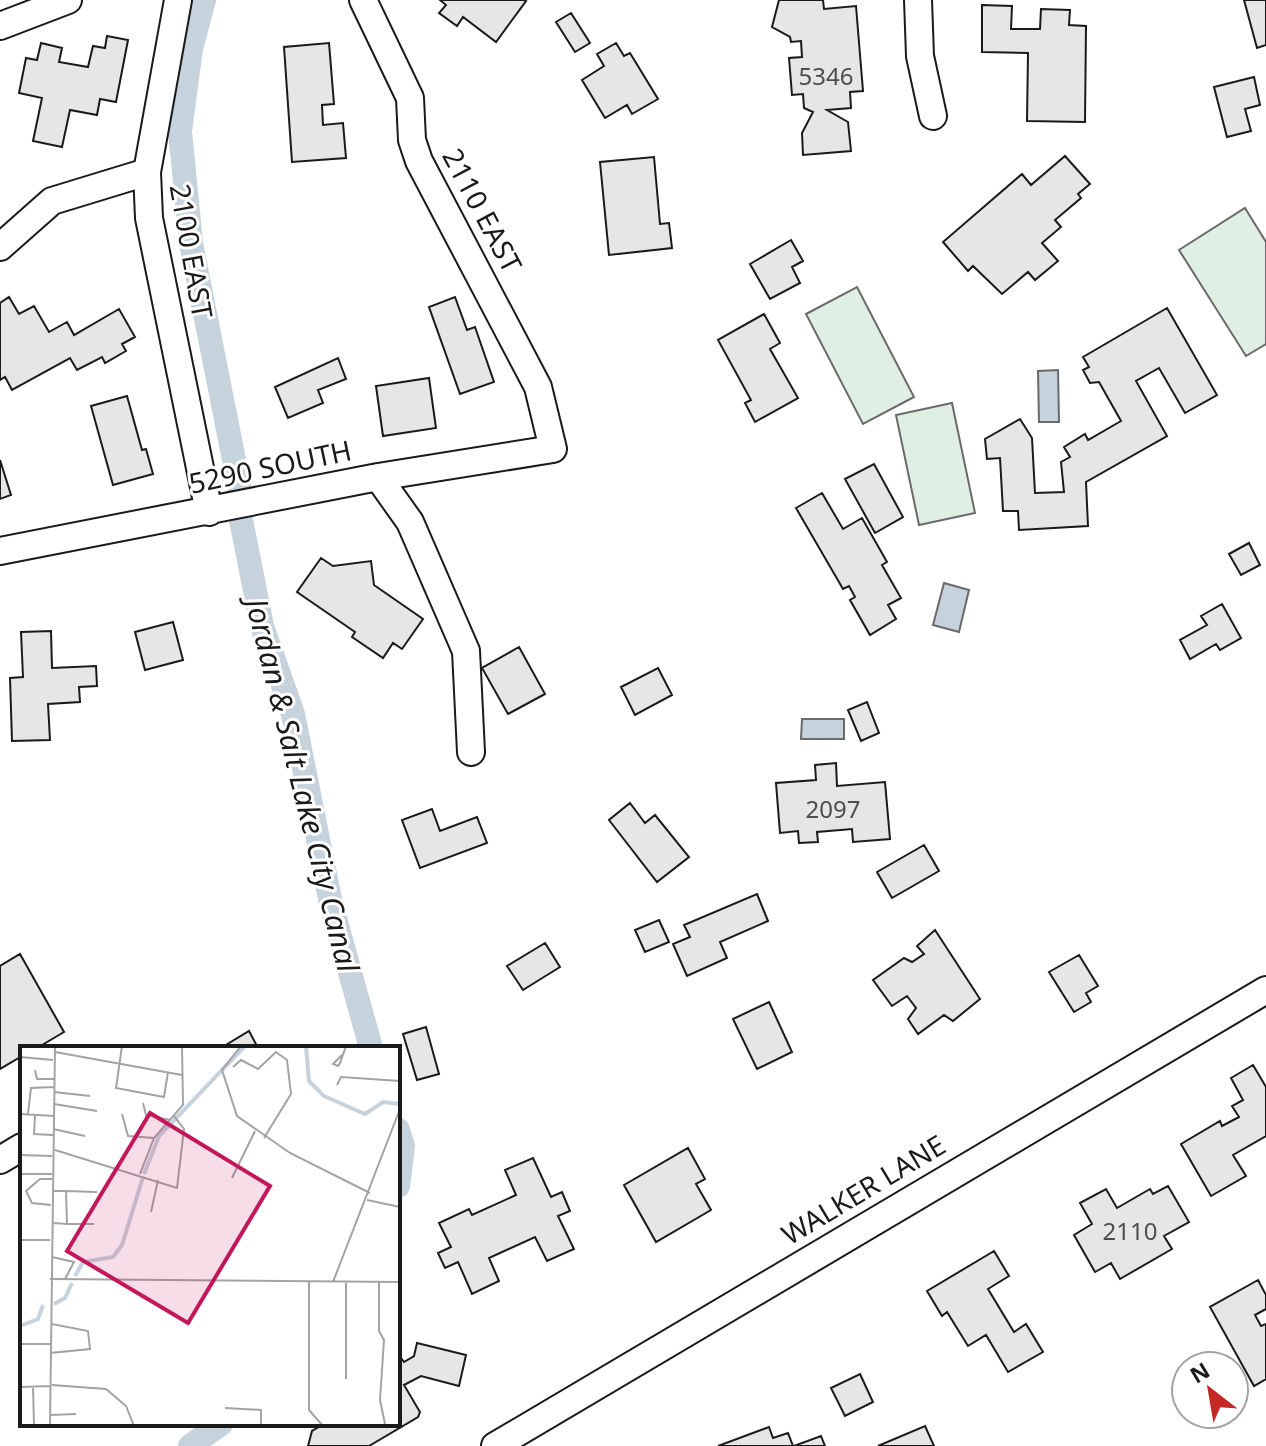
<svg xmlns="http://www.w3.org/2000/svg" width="1266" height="1446" viewBox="0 0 1266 1446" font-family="'Noto Sans',sans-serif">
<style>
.green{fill:#e0efe3;stroke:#6a6a6a;stroke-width:2}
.water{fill:#c6d2dc;stroke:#6a6a6a;stroke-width:2}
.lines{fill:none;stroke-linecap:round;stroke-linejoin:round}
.canal{stroke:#c6d2dc;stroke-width:24}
.building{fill:#e6e6e6;stroke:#1a1a1a;stroke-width:2}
.minor-casing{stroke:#1a1a1a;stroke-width:30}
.minor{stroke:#fff;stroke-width:26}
.labels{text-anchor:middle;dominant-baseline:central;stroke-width:6;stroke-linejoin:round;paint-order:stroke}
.number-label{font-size:24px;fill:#4d4d4d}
.street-label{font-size:28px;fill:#1a1a1a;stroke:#fff}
.water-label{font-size:30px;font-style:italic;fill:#1a1a1a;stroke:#fff}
.inset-river{fill:none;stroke:#c6d2dc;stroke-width:4}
.inset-road{fill:none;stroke:#a3a3a3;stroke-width:2}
.view{fill:#c2185b;fill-opacity:0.15;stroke:#c2185b;stroke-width:4}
.inset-edge{fill:none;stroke:#1a1a1a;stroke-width:4}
</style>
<rect width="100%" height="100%" fill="#fff"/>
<path class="green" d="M1245 208 1266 242V344L1246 356 1179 250Z
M857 287 914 397 863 424 806 314Z
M952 403 975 513 919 525 896 415Z"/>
<path class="water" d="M1058 370 1059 422H1039L1038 371Z
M944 583 969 590 959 632 933 625Z
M802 719H844V739H801Z"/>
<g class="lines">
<path class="canal" d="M204 0 191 49 180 131 191 243 241 495
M241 520 262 626 293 714 331 904 371 1048
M398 1130 403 1146 398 1186
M190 1446 221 1424"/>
</g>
<path class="building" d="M440 0H524L526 1 496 42 463 17 457 26 439 13 446 5Z
M779 0H823L824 9 856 6 863 91 850 92 851 108 827 110 848 122 851 151 803 155 802 133 813 112 804 108 803 94 792 95 789 58 802 57 801 41 791 42 790 37 772 27Z
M1244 0H1266V45L1257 48Z
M982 5 1012 6 1011 29H1040L1041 9 1070 10 1069 25 1086 26 1085 122 1027 121 1028 53 982 52Z
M571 13 590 43 575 52 556 22Z
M107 36 128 40 116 102 100 99 97 115 70 110 62 147 33 141 42 98 19 93 26 58 37 60 41 43 62 48 59 62 88 67 93 46 105 48Z
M329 43 334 104 322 105 323 125 343 123 346 158 292 162 284 47Z
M616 43 624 56 630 53 658 99 632 114 627 105 605 118 582 80 604 66 597 54Z
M1254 77 1260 105 1245 109 1251 131 1227 137 1214 87Z
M1065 156 1090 184 1078 194 1081 198 1055 220 1061 227 1042 243 1058 261 1035 280 1028 272 1002 294 973 266 968 271 943 242 1022 174 1031 185Z
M654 157 660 224 669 223 672 248 609 255 600 162Z
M791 240 803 261 792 267 800 283 770 299 750 264Z
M9 297 19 314 34 306 49 332 67 322 74 335 119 309 135 337 122 344 126 351 105 363 102 357 77 370 70 358 12 390 5 377 0 380V303Z
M455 297 467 330 475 327 494 382 460 394 429 307Z
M1167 308 1217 395 1185 413 1159 368 1136 381 1167 436 1086 482 1088 526 1019 530 1018 511H1003L1000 458 987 459 985 439 1020 419 1032 438 1035 493 1064 492 1061 462 1070 457 1064 447 1085 434 1088 440 1121 421 1099 382 1090 383 1083 370 1089 367 1083 357Z
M764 314 780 343 770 349 798 398 755 422 745 403 751 400 718 340Z
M338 358 346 379 318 390 323 403 288 418 275 387Z
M429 378 436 428 383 436 376 386Z
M127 396 142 450 146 449 153 474 113 485 91 406Z
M0 460 11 495 0 499Z
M874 464 903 517 875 533 845 479Z
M822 493 843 529 862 518 887 562 882 565 901 598 888 605 896 619 870 635 850 600 855 597 849 586 843 589 796 508Z
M1249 543 1260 565 1241 575 1229 554Z
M321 558 333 566 371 561 374 585 423 619 402 649 393 643 383 658 352 637 355 632 297 592Z
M1222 604 1241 638 1220 650 1216 644 1190 659 1180 640 1207 625 1201 616Z
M173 622 183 660 145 670 135 632Z
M51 631 52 668 96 666 97 686 79 687 80 702 48 704 50 740 12 741 10 678 23 677 21 632Z
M519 647 545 694 508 714 482 668Z
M658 668 672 695 635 715 621 687Z
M867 702 879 733 861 741 848 710Z
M836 763 837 786 885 782 890 839 853 842 852 829 817 832 818 842 799 843 798 831 780 833 776 783 816 780 815 765Z
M630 803 645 823 655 815 689 857 657 882 609 820Z
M432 809 440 831 477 817 487 843 420 868 402 820Z
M924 845 939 871 892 898 877 872Z
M757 894 768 921 720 942 727 958 687 976 673 944 690 937 684 925Z
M659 920 669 942 645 952 635 930Z
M935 930 980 999 953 1021 944 1015 918 1034 908 1019 916 1008 907 996 892 1006 873 980 904 958 912 962 924 954 917 946Z
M545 943 560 967 523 990 507 966Z
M20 954 64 1032 37 1048H22V1056L0 1069V966Z
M1079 955 1098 986 1086 993 1091 1002 1074 1012 1049 972Z
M769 1002 792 1052 757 1069 733 1019Z
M426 1027 439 1074 417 1080 403 1034Z
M249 1031 258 1048H221Z
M1253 1065 1266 1087V1136L1233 1155 1246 1176 1211 1196 1181 1144 1220 1121 1222 1126 1239 1117 1232 1106 1243 1100 1231 1078Z
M688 1148 705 1179 696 1184 711 1210 656 1242 624 1185Z
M533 1158 551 1197 562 1192 570 1211 558 1216 574 1249 547 1261 535 1237 489 1258 499 1281 472 1294 458 1262 445 1268 438 1253 451 1247 439 1223 469 1209 472 1215 516 1195 505 1170Z
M1168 1186 1189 1222 1164 1236 1172 1249 1120 1279 1111 1263 1095 1272 1074 1235 1092 1224 1080 1203 1106 1189 1117 1208 1150 1189 1153 1194Z
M994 1251 1009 1276 988 1289 1014 1332 1026 1324 1043 1352 1008 1372 986 1335 968 1346 947 1312 942 1316 927 1291Z
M1258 1280 1266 1295V1309L1255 1315 1261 1326 1266 1324V1379L1254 1386 1210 1307Z
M417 1343 466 1355 459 1386 421 1376 404 1385 420 1412 418 1417 369 1446H308L312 1431 324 1424H398V1354L404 1362 414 1356Z
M860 1374 873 1402 845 1416 831 1388Z
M925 1426 934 1446H878Z
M769 1427 773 1438 788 1433 793 1446H718Z
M821 1436 825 1446H794Z"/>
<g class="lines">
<defs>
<path id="minor" d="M178 0 147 172 149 218 209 512
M918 0 920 56 933 116
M0 26 68 0
M0 247 52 201 147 172
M378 477 410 522 466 651 471 752
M0 551 378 477 553 449 538 387 419 161 412 140 410 98 363 0
M0 1160 22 1147
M495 1446 1266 990"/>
</defs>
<use href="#minor" class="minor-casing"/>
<use href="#minor" class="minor"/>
</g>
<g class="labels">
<g class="number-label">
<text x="826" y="75">5346</text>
<text x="833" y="808">2097</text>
<text x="1130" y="1230">2110</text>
</g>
<g class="street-label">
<text transform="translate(483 210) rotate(62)">2110 EAST</text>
<text transform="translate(192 251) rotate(80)">2100 EAST</text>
<text transform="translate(270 466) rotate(-12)">5290 SOUTH</text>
<text transform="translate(863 1189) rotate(-31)">WALKER LANE</text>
</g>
<g class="water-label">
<text transform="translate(303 785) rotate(76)">Jordan &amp; Salt Lake City Canal</text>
</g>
</g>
<g transform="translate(20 1046)">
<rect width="380" height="380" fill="#fff"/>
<path class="inset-river" d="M286 0 289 35 304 50 345 68 363 56 380 58M124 128 139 90 225 0M55 230 63 216 93 211 102 199 123 131M34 258 45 252 52 237M0 280 18 273 23 259"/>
<path class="inset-road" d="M102 0 96 42 144 51 148 26M221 0 202 24 217 70 270 107 350 147M35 6 162 29M322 9 313 18 318 20 320 17 326 0M0 11 33 14M213 21 221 14 238 23 256 6 267 14 271 48 244 92M15 24 17 33H34M317 39 321 31 380 35M34 46 70 50M123 57 126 69 150 74M34 58 77 65M0 68 34 70M8 68 11 42 34 41M102 68 108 90 134 92M15 69 14 88 33 89M33 83 65 90M35 104 157 142 164 83 154 70M0 109 32 110M0 128H32M120 128 134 92 163 59 162 0M212 132 235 85M46 145 77 146M347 154 380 161M31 159 12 157 6 145 20 133H32M131 166 138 134M33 177 47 178 46 145H34M47 178H74M0 194H30M32 211 54 216 45 233M30 233 380 236M289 236V364L303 380M313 236 380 63M326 236V333M359 236V285L364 294 360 354 365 378M0 298H30M30 307 70 303 68 285 32 278M32 339 86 343 106 360 114 380M13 340 14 380M0 341 30 340M205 362 241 364V380M30 369 56 368M30 380 35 0"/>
<path class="view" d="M130 67 250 140 168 277 47 205Z"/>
<rect width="380" height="380" class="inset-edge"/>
</g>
<g transform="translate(1210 1390) rotate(329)"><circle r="38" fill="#ffffff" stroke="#a3a3a3" stroke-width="2"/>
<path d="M0-6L14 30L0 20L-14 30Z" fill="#c62828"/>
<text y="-12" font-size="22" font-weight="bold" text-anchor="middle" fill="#1a1a1a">N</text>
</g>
</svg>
